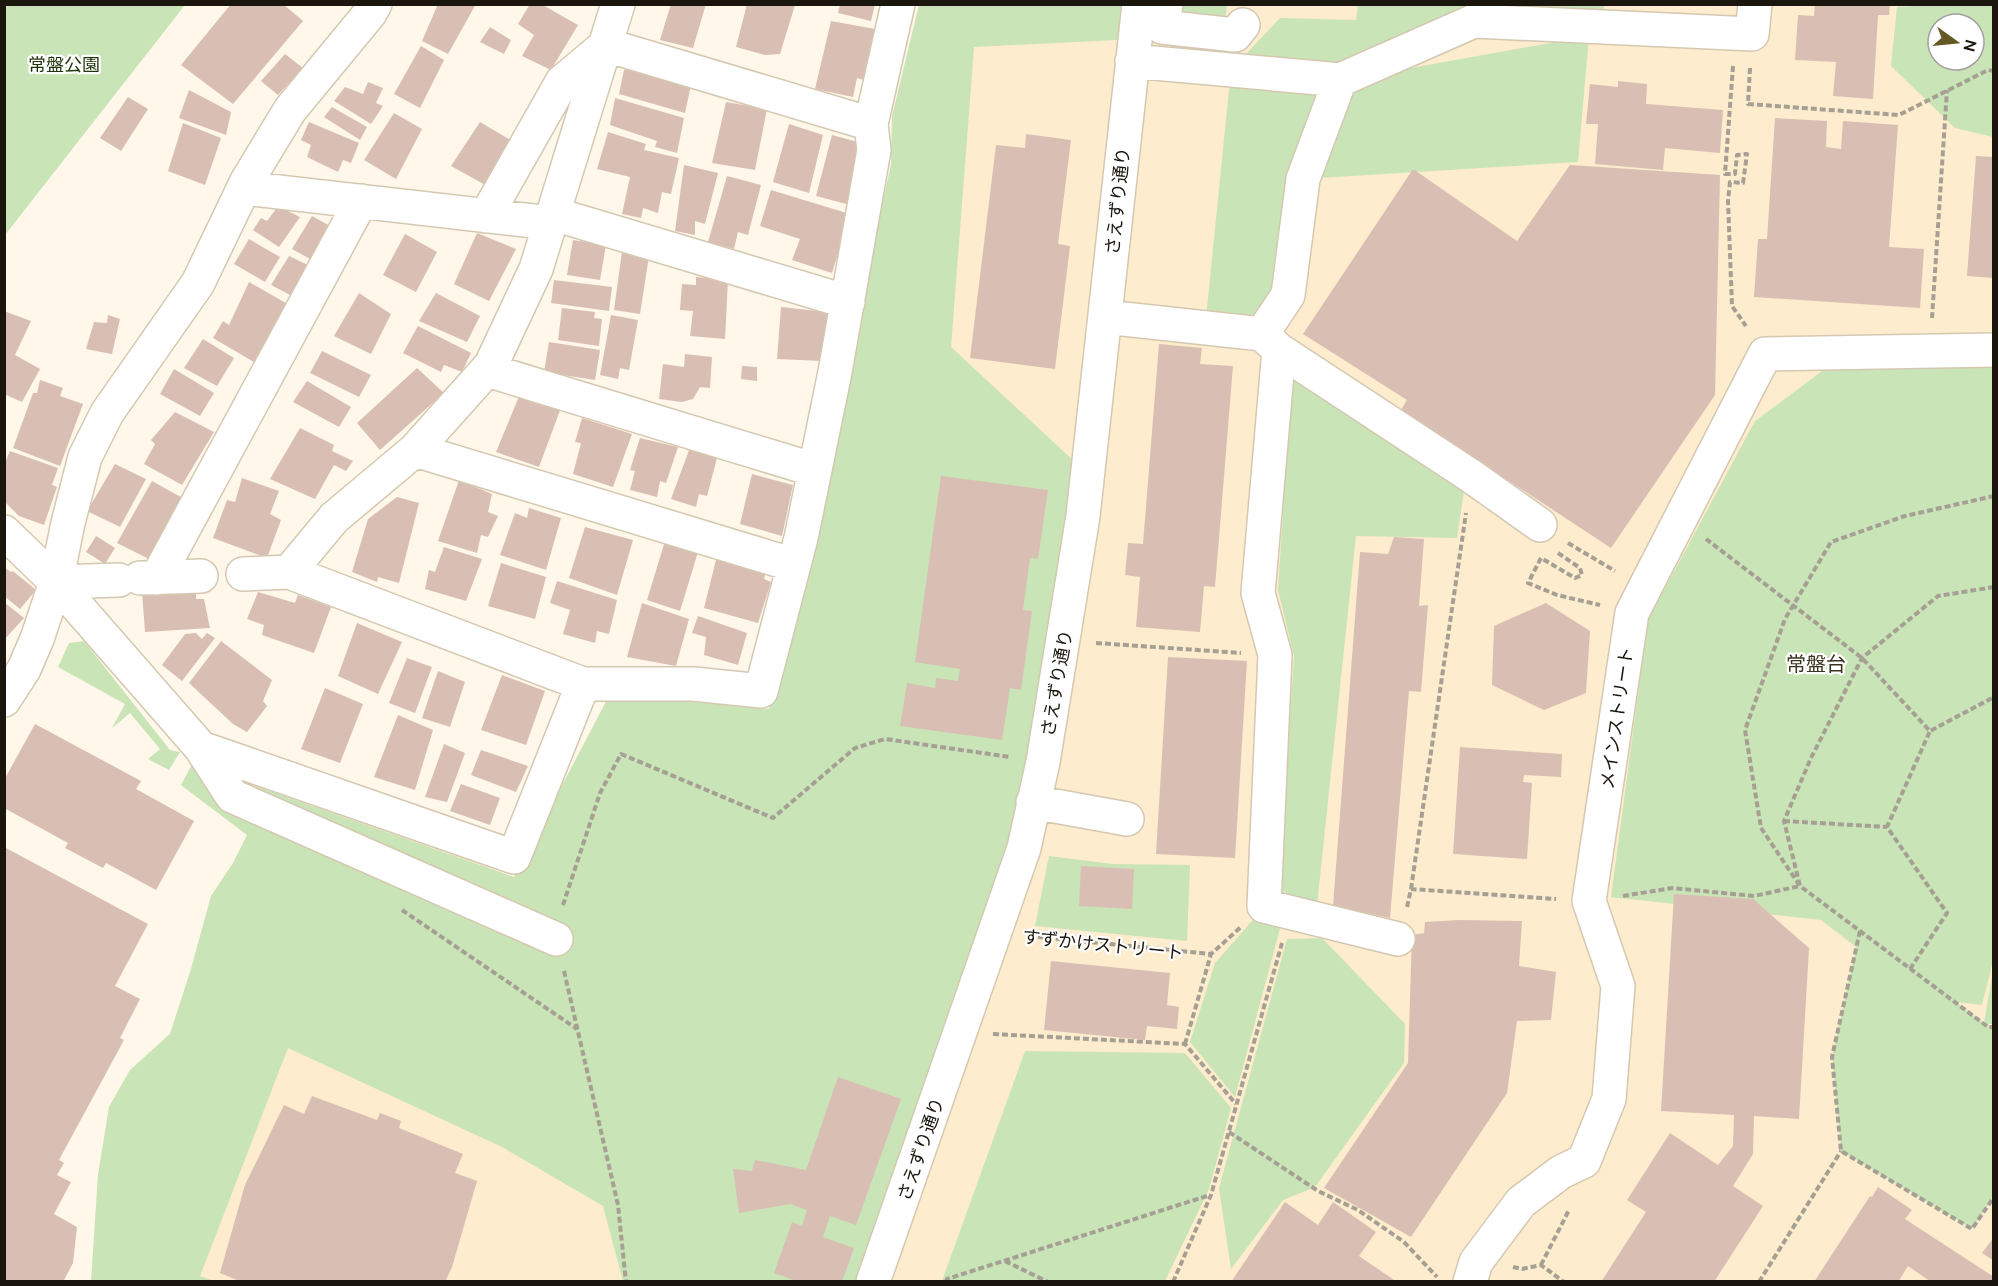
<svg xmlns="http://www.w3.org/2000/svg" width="1998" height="1286" viewBox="0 0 1998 1286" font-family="Ubuntu,'Noto Sans JP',sans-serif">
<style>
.built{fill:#fdeccd;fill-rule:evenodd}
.green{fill:#c9e4b7;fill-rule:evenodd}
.building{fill:#d9bfb3}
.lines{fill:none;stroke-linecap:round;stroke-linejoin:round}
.minor-casing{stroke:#d5c8b1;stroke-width:36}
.path{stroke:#a6a094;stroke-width:4;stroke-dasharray:6 3;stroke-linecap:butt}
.minor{stroke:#fff;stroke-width:33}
.labels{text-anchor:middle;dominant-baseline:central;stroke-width:4.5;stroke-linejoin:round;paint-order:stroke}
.park-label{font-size:18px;fill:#1d3309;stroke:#fff}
.street-label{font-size:18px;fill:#1a160d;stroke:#fff}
.neighbourhood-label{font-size:20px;fill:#3c321f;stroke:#fff}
</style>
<rect width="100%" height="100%" fill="#fff7e9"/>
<path class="built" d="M919 5H1993V1281L91 1282 98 1175 109 1107 130 1070 170 1034 191 969 211 896 233 863 247 835 181 785 237 773 514 877 610 694 769 709 891 165 892 116ZM1938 24H1974V60H1938Z"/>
<path class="green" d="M5 4 185 5 5 235 4 5Z
M1358 4 1604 5 1603 12 1465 26 1344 80 1589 36 1578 162 1303 179 1285 323 1206 318 1231 70 1280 18 1356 20Z
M1944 4 1993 5V137L1955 128 1891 66 1897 7ZM1938 24H1974V60H1938Z
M919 5H1123L1117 40 974 47 951 347 1076 463 1015 831 855 1281H623L603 1206 502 1147 288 1048 200 1276 214 1281 91 1282 98 1175 109 1107 130 1070 170 1034 191 969 211 896 233 863 247 835 181 785 197 755 233 778 514 877 610 694 769 709 891 165 892 116Z
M1170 5H1227L1224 27 1169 20Z
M1833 363H1993L1994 957 1982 1005 1956 1002 1984 1023 1993 971V1024H1985L1994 1027 1993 1197 1972 1229 1841 1151 1832 1057 1856 947 1821 920 1611 897 1648 620 1755 421Z
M1292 373 1465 484 1457 538 1356 536 1317 905 1278 901 1294 656 1278 590Z
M84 641 170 750 180 752 169 770 148 759 160 749 130 713 112 728 125 704 58 667 69 643Z
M1049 856 1113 864 1190 865 1187 941 1035 926Z
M1260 912 1282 921 1235 1097 1190 1042 1215 963Z
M1322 938 1405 1024 1404 1063 1315 1187 1283 1200 1231 1269 1219 1188 1287 939Z
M1025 1051 1185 1053 1231 1108 1209 1189 1165 1281H942Z"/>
<path class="building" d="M231 4H283L303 21 233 104 181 65Z
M438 4H476L448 54 422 41Z
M530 4H541L578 25 551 70 522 56 534 35 518 24Z
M671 4H706L693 48 660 40Z
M747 4 795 5 780 54 765 55 736 47Z
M840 4H875L871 21 838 13Z
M1815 4H1890L1889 15H1878L1873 99 1833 96 1836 62 1795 60 1798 15 1814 16Z
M831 21 875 29 864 80 857 78 853 97 815 89Z
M490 27 511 40 504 54 480 42Z
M421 46 444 60 420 108 394 94Z
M285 54 303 68 278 95 261 81Z
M640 68 692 80 685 113 619 94 624 70Z
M1618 81 1647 84 1646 104 1723 110 1720 153 1665 148 1663 170 1595 164 1598 124H1586L1590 84 1618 87Z
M368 82 383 88 376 103 383 106 371 124 334 101 345 87 363 94Z
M189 90 231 112 226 135 179 118Z
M128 97 148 109 121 151 100 138Z
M615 98 684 118 677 153 655 147 657 141 610 125Z
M726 102 767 109 755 170 712 163Z
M332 107 367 127 360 140 324 117Z
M394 113 422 129 396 179 364 160Z
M1775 118 1827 121 1826 147 1841 149 1843 121 1898 125 1889 247 1924 249 1920 308 1754 297 1758 239H1767Z
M309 122 359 143 351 163 343 160 338 172 307 157 311 145 301 140Z
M480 122 512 141 489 187 451 166Z
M183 123 221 138 205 185 168 171Z
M789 124 823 135 809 193 773 182Z
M608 132 646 144 644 150 679 158 671 194 662 192 658 213 643 208 641 218 622 214 630 177 597 169Z
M1026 134 1071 140 1058 244 1070 246 1055 369 970 358 996 145 1025 148Z
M832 135 865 144 850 205 816 196Z
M1976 156 1994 157V278L1967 276Z
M684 165 718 173 705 224 695 221V235L675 231Z
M1570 165 1720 175 1715 395 1611 548 1401 410 1407 400 1303 334 1413 169 1517 241Z
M727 176 761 185 748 235 738 232 734 249 708 242Z
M771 190 850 214 832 273 792 260 800 239 760 226Z
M278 206 300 217 279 247 253 230 261 218 267 221Z
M312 216 332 227 310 259 292 249Z
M477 233 516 249 489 301 454 284Z
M405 234 437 252 416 292 383 275Z
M249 239 280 257 265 282 234 264Z
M573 240 606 245 600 280 567 275Z
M622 252 649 256 640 314 614 310Z
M289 256 310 266 292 296 271 285Z
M696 277 728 280 725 339 690 336 693 311 680 310 682 284 696 285Z
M554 280 612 287 609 311 551 303Z
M249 282 291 306 259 365 213 338 223 321 229 325Z
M359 293 391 314 371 354 334 336Z
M436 293 480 316 467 342 419 321Z
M781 307 828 312 822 361 777 359Z
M562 308 595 312 594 318 602 319 599 346 558 340Z
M4 311 31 321 15 355 40 369 22 402 4 394Z
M108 315 120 319 112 354 86 349 94 322 107 323Z
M611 315 638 320 629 370 620 368 618 379 600 375Z
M418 326 471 353 462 372 444 365 441 372 403 353Z
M203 339 234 358 217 386 184 368Z
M549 342 600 350 595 380 544 372Z
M1159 344 1202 348 1200 364 1233 366 1215 587 1204 586 1200 632 1136 627 1140 577 1125 575 1128 543 1143 544Z
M322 351 371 375 359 397 310 373Z
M685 354 712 357 710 388 700 387 693 399 682 402 659 399 663 364 684 367Z
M742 366 757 367V381L741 379Z
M417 368 444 393 380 450 357 423Z
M174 369 214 393 200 416 160 394Z
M40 380 63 388 60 396 83 404 60 466 13 448 33 393H37Z
M307 381 351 407 339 427 293 402Z
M520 394 562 405 539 467 496 452Z
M175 412 214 432 182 485 144 464 155 444 151 440Z
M582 418 632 434 613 487 573 474 581 443 575 442Z
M300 428 334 445 332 451 353 461 346 471 334 465 315 499 270 479Z
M640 438 678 447 666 483 660 481 657 497 630 490 635 471 630 470Z
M689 450 717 458 707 496 699 494 696 507 671 499Z
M10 451 58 468 52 485 57 487 44 525 19 516 4 501V465Z
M115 464 146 479 120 527 87 511Z
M752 474 793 485 782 536 740 524Z
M941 476 1048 490 1038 559 1030 558 1023 610 1032 611 1021 690 1010 688 1002 740 900 726 907 683 935 688 936 678 958 681 960 669 915 662Z
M242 478 279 491 270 514 281 520 267 558 213 538 227 500 235 502Z
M459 480 492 494 488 512 498 516 488 537 481 535 477 553 438 541Z
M152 481 188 501 153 561 117 543Z
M397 497 419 503 399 583 378 577 377 582 352 572 368 519Z
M529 508 561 518 546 570 500 555 515 513 527 518Z
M585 527 633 540 617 595 569 578Z
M96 536 115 548 105 564 86 552Z
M1394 537 1424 539 1419 606 1428 605 1421 692 1409 691 1390 918 1333 906 1360 552 1388 554Z
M665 541 698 552 680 611 647 600Z
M444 547 482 559 466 601 425 589 429 570 435 572Z
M717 556 766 571 764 579 771 582 758 623 704 608Z
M501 563 546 577 535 619 488 606Z
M4 567 11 572 13 571 36 590 20 609 4 596Z
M557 581 617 600 609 634 597 631 595 643 563 634 570 610 550 603Z
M196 590V599H204L210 628 145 632 142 592Z
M258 592 295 603 298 595 331 607 314 653 262 635 264 625 247 619Z
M4 602 24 618 4 640Z
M642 603 689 619 676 666 627 657Z
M1546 603 1590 631 1586 693 1544 710 1492 685 1494 626Z
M698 616 747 633 738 665 704 655 706 637 692 633Z
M357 623 402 642 378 694 338 676Z
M196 633 202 639 207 633 215 638 182 681 162 665 185 634Z
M221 641 272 680 263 701 267 706 247 732 233 724 189 683Z
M1168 657 1247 661 1235 858 1156 854Z
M407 658 432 667 415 713 389 703Z
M438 671 465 682 450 727 422 718Z
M502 675 545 691 526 745 481 730Z
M325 688 363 704 340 763 301 749Z
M398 715 433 730 415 790 374 777Z
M35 724 141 781 136 789 194 821 156 890 106 863 103 868 65 848 68 843 4 808V780Z
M444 744 465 753 447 802 425 797Z
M1460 747 1562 754 1561 777 1524 775 1523 782 1532 783 1527 859 1453 854Z
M481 750 528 766 516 792 471 775Z
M461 784 500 798 490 825 450 811Z
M4 847 148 924 115 986 140 999 120 1038 124 1040 59 1160 64 1163 57 1175 71 1182 54 1214 77 1227 73 1263 63 1282H4Z
M1081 866 1134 869 1132 909 1079 906Z
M1674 894 1753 899 1809 948 1799 1119 1754 1116 1753 1154 1733 1186 1763 1206 1714 1282H1601L1646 1212 1627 1200 1670 1133 1718 1165 1733 1146 1734 1115 1661 1111Z
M1460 920 1522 921 1519 966 1556 972 1551 1020 1517 1021 1507 1093 1411 1237 1324 1188 1408 1063 1412 935 1424 933 1425 922Z
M1051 961 1170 973 1167 1005 1179 1007 1177 1029 1147 1026 1145 1040 1044 1030Z
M838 1077 901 1099 856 1225 830 1216 823 1237 854 1248 842 1282H799L774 1273 792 1222 802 1226 807 1210 790 1204 739 1213 733 1169 752 1171 755 1160 806 1170Z
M312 1096 377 1120 380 1113 401 1121 399 1128 463 1154 455 1173 477 1181 452 1267 445 1282H242L220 1273 245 1185 284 1105 304 1114Z
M1878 1187 1912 1210 1905 1219 1994 1277V1282H1931L1908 1266 1898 1282H1814L1870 1196 1872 1197Z
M1285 1202 1318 1225 1333 1202 1376 1232 1359 1256 1397 1282H1231Z
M1994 1237V1261L1982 1253Z"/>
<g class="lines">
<defs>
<path id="minor" d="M1166 4 1162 27 1235 35 1243 25
M1132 61 1340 80 1474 21 1752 34 1755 4
M244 188 551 223
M554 214 848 302
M486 216 562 82 606 45 871 124
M1105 317 1262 334 1279 350 1471 476 1540 525
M1262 334 1288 295 1303 179 1340 80
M1279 350 1258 593 1275 655 1264 906 1398 939
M487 370 815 470
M415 450 794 565
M4 532 56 582 201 748 514 857 583 684
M289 572 334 518 415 450 491 365 536 269 618 4
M243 574 289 572 583 684H694L761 691 801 538 835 372 874 150 871 124 898 4
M140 578 201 576
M157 578 361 201
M56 582 119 580
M4 700 24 669 37 639 56 582 68 523 85 457 107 413 198 283 247 181 290 110 370 13 375 4
M201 748 232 796 556 939
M1033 802 1127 819
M873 1282 1024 848 1043 762 1083 516 1139 4
M1470 1282 1476 1262 1521 1202 1561 1172 1584 1161 1609 1099 1618 986 1589 901 1632 613 1765 354 1994 350"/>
</defs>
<use href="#minor" class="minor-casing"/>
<path class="path" d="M1733 66 1725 174H1735L1737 155 1747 154 1743 183 1730 182 1728 201 1732 306 1746 326
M1750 68 1748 104 1899 115 1988 70 1994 71
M1932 318 1947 90
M1706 539 1862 658 1930 731 1994 697
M1568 543 1615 571
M1558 553 1580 568 1582 575 1575 578 1541 558 1528 583 1557 595 1600 605
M1994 587 1938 596 1862 658 1811 758 1784 821 1800 886 1988 1027H1994
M1096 643 1241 653
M1784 821 1887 827
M1411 889 1466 513
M1623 896 1672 888 1754 896 1800 886 1761 828 1745 730 1785 619 1831 542 1905 516 1994 496
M563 905 600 793 621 754 773 818 855 748 885 739 1010 757
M1407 907 1411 889 1556 899
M402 910 577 1029
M1860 931 1832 1057 1841 1151 1972 1229 1994 1197
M1029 936 1211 954 1241 927
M1910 969 1947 913 1887 827 1930 731
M564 971 618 1205 626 1282
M993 1034 1185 1044 1236 1104
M1185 1044 1211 954
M1229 1132 1318 1191 1358 1210 1404 1242 1437 1277
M1005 1261 1048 1282
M1541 1265 1569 1210
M1513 1267 1522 1269 1541 1265 1564 1282
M946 1282 947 1279 1210 1195
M1173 1282 1211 1195 1282 943
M1759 1282 1841 1151"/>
<use href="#minor" class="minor"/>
</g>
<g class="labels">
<g class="park-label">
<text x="64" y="64">常盤公園</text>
</g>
<g class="street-label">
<text transform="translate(1117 201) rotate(-84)">さえずり通り</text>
<text transform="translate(1056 683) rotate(-80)">さえずり通り</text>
<text transform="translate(1616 718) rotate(-82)">メインストリート</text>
<text transform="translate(1103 944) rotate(6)">すずかけストリート</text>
<text transform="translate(920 1149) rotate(-71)">さえずり通り</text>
</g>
<g class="neighbourhood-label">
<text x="1816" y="663">常盤台</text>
</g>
</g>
<rect width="1998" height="1286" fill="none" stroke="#1a160d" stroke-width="12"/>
<g transform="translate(1956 42) rotate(105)"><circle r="28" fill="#ffffff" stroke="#a3a29e" stroke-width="1.5"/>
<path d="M0-4.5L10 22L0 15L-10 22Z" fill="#645925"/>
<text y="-9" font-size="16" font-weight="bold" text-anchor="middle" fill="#1a160d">N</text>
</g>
</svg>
